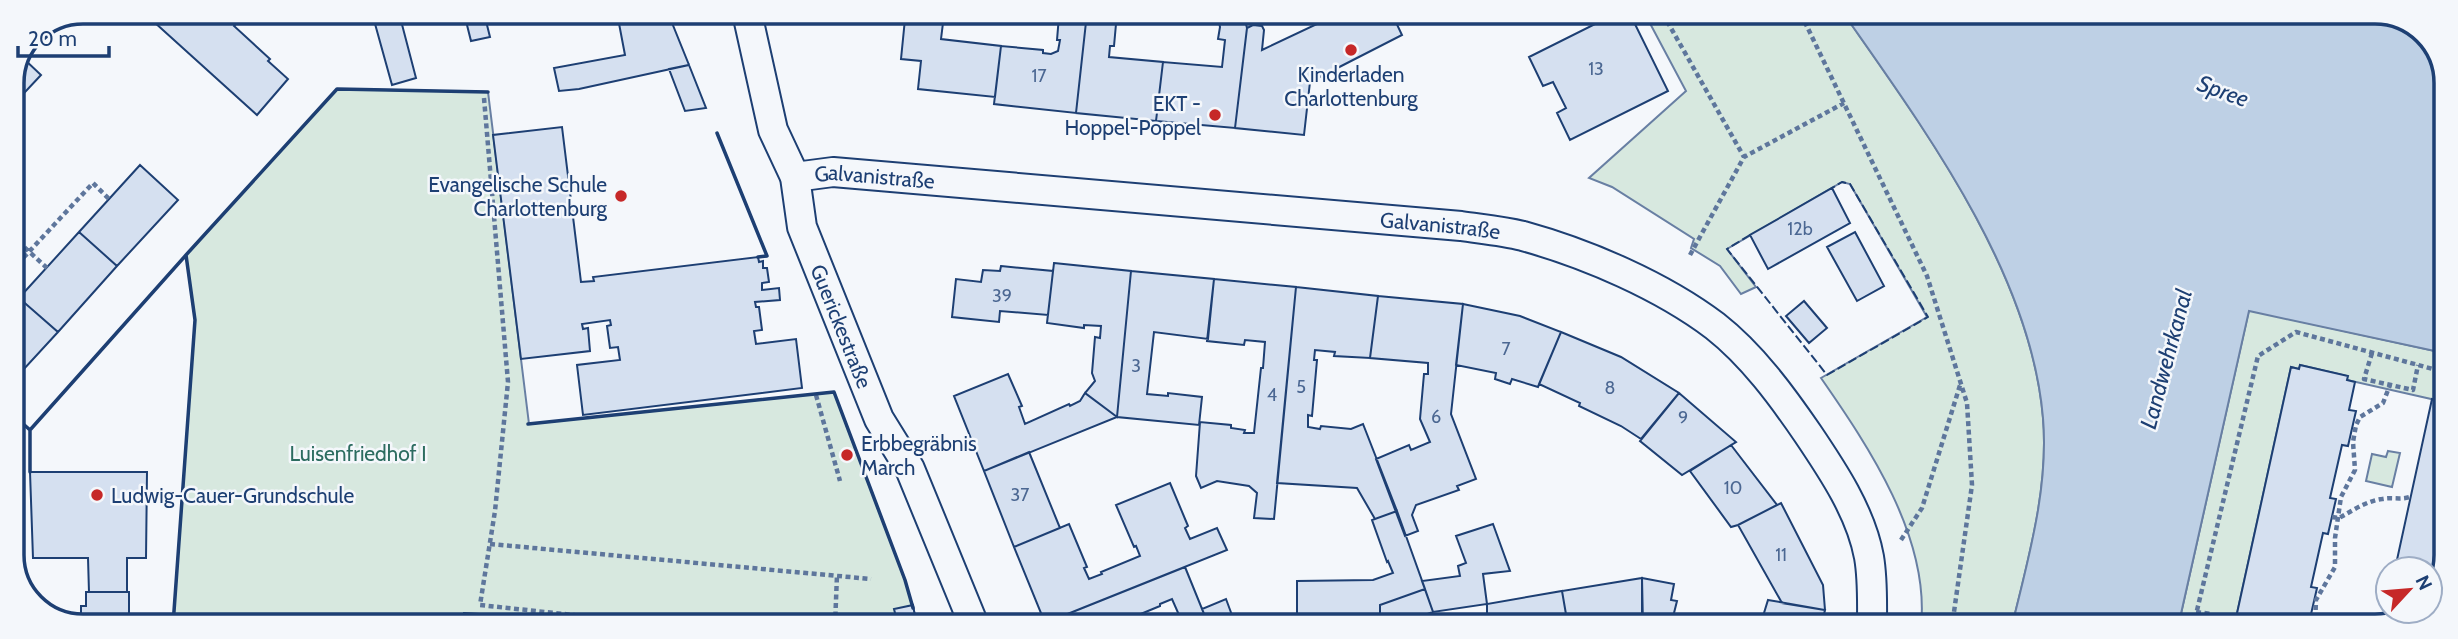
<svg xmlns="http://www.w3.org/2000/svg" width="2458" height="639" viewBox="0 0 2458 639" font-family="Cabin,sans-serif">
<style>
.green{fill:#d7e8df;stroke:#687fa3;stroke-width:2}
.water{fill:#bed0e5;stroke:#687fa3;stroke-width:2}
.building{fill:#d5e0f0;stroke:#1d3f73;stroke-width:2}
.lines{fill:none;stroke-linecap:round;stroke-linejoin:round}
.street-casing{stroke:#1d3f73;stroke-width:32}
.path{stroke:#5e769c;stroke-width:4.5;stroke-dasharray:5 3.5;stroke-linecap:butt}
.street{stroke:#f4f7fb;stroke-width:28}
.fence{stroke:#1d3f73;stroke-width:2;stroke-dasharray:9 3.5;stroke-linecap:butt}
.wall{stroke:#1d3f73;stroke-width:3.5}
.poi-dot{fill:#c62828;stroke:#f4f7fb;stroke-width:2.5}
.labels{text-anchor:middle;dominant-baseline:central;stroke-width:5;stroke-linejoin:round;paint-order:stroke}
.number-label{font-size:18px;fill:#4b6792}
.poi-label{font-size:21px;fill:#1d3f73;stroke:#f4f7fb;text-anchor:end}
.street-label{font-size:21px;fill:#1d3f73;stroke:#f4f7fb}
.park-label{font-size:21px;fill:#2c6c60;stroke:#f4f7fb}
.water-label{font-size:23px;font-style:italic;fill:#1d3f73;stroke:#f4f7fb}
.rim{fill:none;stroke:#1d3f73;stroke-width:3.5}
</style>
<rect width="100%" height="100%" fill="#f4f7fb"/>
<path class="green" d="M1645 14H1844C1925 129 2031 274 2043 418 2049 488 2028 559 2012 626H1921C1930 538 1869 447 1821 378L1927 317 1850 184 1842 182 1727 249 1756 287 1741 294 1720 266 1691 248 1694 239 1612 187 1589 178 1686 91Z
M337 89 488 92 529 424 834 392 905 580 918 625H173L195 320 186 255Z
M2249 310 2444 353V397L2441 396 2440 401 2347 380V376L2300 365 2299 369 2291 367 2234 627H2178Z
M2388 451 2400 453 2392 487 2366 481 2372 454 2386 457Z"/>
<path class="water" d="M1844 14 2393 15 2428 37 2446 78 2444 353 2249 311 2178 627 2012 626C2028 559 2049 488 2043 418 2031 273 1925 130 1844 14Z"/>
<path class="building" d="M143 12H219L223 16 227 12H246L234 26 270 59 268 61 288 79 257 115Z
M372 13H399L416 78 392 85Z
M464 13H484L490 37 471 41Z
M617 13H668L689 65 579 89 559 91 554 68 625 55Z
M1062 13H1087L1076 113 994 104 1001 46 1043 50V53L1051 54 1058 51 1060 40H1057L1059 16H1062Z
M1087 13H1117L1114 46H1110L1109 57 1163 62 1156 121 1076 113Z
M1217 13H1243L1247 28 1235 128 1156 121 1163 62 1222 67 1225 40 1218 39 1220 27Z
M1338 14H1392L1402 35 1310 82 1304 135 1235 128 1247 28 1253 25 1262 26 1264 30 1262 50Z
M1615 14H1630L1668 91 1570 140 1557 113 1566 108 1553 82 1543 86 1529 57Z
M905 19 943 23 941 39 1001 46 995 97 918 89 921 61 901 59Z
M23 58 41 75 12 106V83Z
M689 65 706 108 685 111 669 69Z
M562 127 581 282 594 281 593 277 758 257 759 262 763 261V268H767L769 282 762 283V290L779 288 780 300 755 302 756 307H759L762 330 754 331 756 344 796 339 802 388 583 415 577 365 620 360 618 347 610 348 607 326 611 325 610 320 582 324 583 329 588 328 590 351 521 359 493 135Z
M140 165 178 200 117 266 79 232Z
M1832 188 1850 223 1768 269 1750 235Z
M79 232 117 266 58 332 19 298Z
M1855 232 1884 286 1857 301 1827 247Z
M1054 263 1131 271 1117 417 1085 393 1095 381 1092 373 1095 337 1100 338 1101 326 1084 325V328L1047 323Z
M1001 266 1053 271 1048 315 1000 311 999 322 952 317 956 279 981 282 983 270 1000 271Z
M1131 271 1214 279 1208 339 1154 332 1147 394 1168 396V393L1202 397 1199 425 1117 417Z
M1214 279 1296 287 1274 519 1254 518 1257 493 1249 486 1217 481 1201 488 1196 476 1200 422 1231 425V428L1245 430 1244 433H1254L1261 368H1263L1265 342 1245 340 1244 345 1207 341Z
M1296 287 1378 296 1370 358 1334 356 1335 352 1315 350 1314 360H1317L1312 416 1308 415V427L1320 429 1321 426 1351 429 1363 424 1397 511 1375 519 1357 488 1277 483Z
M1378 296 1463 304 1451 414 1476 479 1457 486 1459 490 1416 505 1412 515 1418 531 1405 536 1376 459 1409 445 1411 450 1430 442 1420 419 1424 374H1428V363L1370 358Z
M19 298 58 332 12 382V305Z
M1804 301 1827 328 1809 343 1786 316Z
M1463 304 1520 316 1561 332 1538 387 1512 379 1510 384 1495 379 1496 373 1456 365Z
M1561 332 1621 357 1679 393 1641 439 1621 426 1579 406 1580 403 1539 384Z
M2300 365 2348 376 2347 380 2355 382 2349 410 2356 411 2348 446 2342 445 2330 498 2336 499 2328 534 2323 533 2311 587 2317 588 2309 623 2302 622 2301 627H2234L2291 367 2299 369Z
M1008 374 1022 406 1019 407 1025 424 1069 404 1070 406 1080 401 1085 393 1117 417 984 471 954 396Z
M1679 393 1736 442 1682 475 1640 441Z
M2441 396 2444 397 2443 574 2433 589 2430 588V569H2395L2432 399 2440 401Z
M1731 445 1777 505 1738 525 1731 527 1690 471Z
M1029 452 1060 528 1014 547 984 471Z
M30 472H147L146 558H127V592H89L88 558H33Z
M1170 483 1188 526 1185 528 1190 539 1217 528 1227 550 1045 623 1014 547 1069 524 1087 567 1084 568 1089 579 1102 574 1101 572 1140 556 1136 546 1134 547 1116 505Z
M1781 503 1823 585 1825 610 1782 603 1738 525Z
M1397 511 1425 589 1380 605V626H1297V581L1373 580 1393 573 1388 561 1387 562 1372 520Z
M1493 524 1510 571 1483 574 1487 604 1433 612 1422 581 1460 576 1458 566 1466 563 1456 536Z
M1185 567 1209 626H1180L1183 624 1172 599 1160 604V606L1119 623 1117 620 1106 625H1046L1045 623Z
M1642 578 1674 584 1671 600 1677 601 1674 613 1678 626H1643Z
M1642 578V620L1607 626H1568L1562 591Z
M1425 589 1433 612 1408 621V626H1380V605Z
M1562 591 1567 620 1521 626 1514 624 1513 626 1487 625V604Z
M86 592H129V624H81V606H86Z
M1226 599 1236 626H1209L1202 609Z
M1768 600 1825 610 1821 626H1760Z
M913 605 916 622 898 625 894 609Z
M464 613 494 615 493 625H463Z"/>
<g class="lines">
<defs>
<g id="street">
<path id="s1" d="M747 13 773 130 795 177 802 227 879 419 910 469 974 625"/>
<path id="s2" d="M795 177 833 172 1461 226C1481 229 1503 231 1523 236 1588 254 1662 286 1715 326 1752 355 1782 396 1808 434 1833 471 1861 513 1869 557 1873 580 1872 603 1872 626"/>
</g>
</defs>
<use href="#street" class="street-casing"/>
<path class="path" d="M1663 14 1744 157
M1801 14 1927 276 1967 403 1972 485 1952 626
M484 98 508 382 495 511 480 605 666 625
M12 236 47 268
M1690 255 1744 157 1844 103
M12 270 93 183 109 199
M2372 353 2364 379 2413 390 2418 365
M816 395 840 481
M2332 517 2339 518C2352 511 2366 501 2382 499 2392 497 2400 500 2410 497
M1901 540 1922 508 1961 382
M490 544 871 579
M2196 612 2212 614 2209 627
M835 625 837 575
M2193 627 2258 356 2296 332 2444 372
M2315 627 2316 600 2335 567V538L2341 497 2355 470 2353 442 2356 425 2360 417 2383 403 2390 385"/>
<use href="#street" class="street"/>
<path class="fence" d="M1750 235 1727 249 1827 375 1928 317 1850 184 1842 182 1832 188
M12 421 16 417"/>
<path class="wall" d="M717 133 767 256 758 257
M12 414 30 430V472
M528 424 834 392 905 580 913 608
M30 430 186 255
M173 625 195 320 186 255 337 89 488 92"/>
</g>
<g class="poi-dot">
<circle cx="1351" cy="50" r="7"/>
<circle cx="1215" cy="115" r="7"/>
<circle cx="621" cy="196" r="7"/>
<circle cx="847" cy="455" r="7"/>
<circle cx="97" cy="495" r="7"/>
</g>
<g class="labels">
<g class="number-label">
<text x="1596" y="69">13</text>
<text x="1039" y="76">17</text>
<text x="1800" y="229">12b</text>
<text x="1002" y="296">39</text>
<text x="1506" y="349">7</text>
<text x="1136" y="366">3</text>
<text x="1301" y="387">5</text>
<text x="1610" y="388">8</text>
<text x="1272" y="395">4</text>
<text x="1436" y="417">6</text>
<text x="1683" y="418">9</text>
<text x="1733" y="488">10</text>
<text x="1020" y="495">37</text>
<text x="1781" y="555">11</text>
</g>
<g class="poi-label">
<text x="1351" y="74" text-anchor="middle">Kinderladen<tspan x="1351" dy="24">Charlottenburg</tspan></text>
<text x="1201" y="103">EKT -<tspan x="1201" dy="24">Hoppel-Poppel</tspan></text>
<text x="607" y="184">Evangelische Schule<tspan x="607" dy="24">Charlottenburg</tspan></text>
<text x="861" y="443" text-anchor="start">Erbbegräbnis<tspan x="861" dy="24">March</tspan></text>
<text x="111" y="495" text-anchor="start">Ludwig-Cauer-Grundschule</text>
</g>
<g class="street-label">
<text stroke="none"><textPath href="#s2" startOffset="80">Galvanistraße</textPath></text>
<text stroke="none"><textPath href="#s2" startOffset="648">Galvanistraße</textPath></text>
<text stroke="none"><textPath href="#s1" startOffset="329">Guerickestraße</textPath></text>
</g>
<g class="park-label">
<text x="358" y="453">Luisenfriedhof I</text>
</g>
<g class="water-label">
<text transform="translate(2223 91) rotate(20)">Spree</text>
<text transform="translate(2166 359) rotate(-75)">Landwehrkanal</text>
</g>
</g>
<path d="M0 0H2458V639H0ZM83 24H2375A59 59 0 0 1 2434 83V555A59 59 0 0 1 2375 614H83A59 59 0 0 1 24 555V83A59 59 0 0 1 83 24Z" fill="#f4f7fb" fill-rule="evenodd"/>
<path class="rim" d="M83 24H2375A59 59 0 0 1 2434 83V555A59 59 0 0 1 2375 614H83A59 59 0 0 1 24 555V83A59 59 0 0 1 83 24Z"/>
<g transform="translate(2409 590) rotate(64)"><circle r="33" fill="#f4f7fb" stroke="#9eadc5" stroke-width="2"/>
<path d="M0-5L12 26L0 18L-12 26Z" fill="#c62828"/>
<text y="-10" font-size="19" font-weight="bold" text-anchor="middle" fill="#1d3f73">N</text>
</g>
<path d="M18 46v10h91v-10" fill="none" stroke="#1d3f73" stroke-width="3.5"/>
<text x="28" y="46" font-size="21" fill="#1d3f73" stroke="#f4f7fb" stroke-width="5" paint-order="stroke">20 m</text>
</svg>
